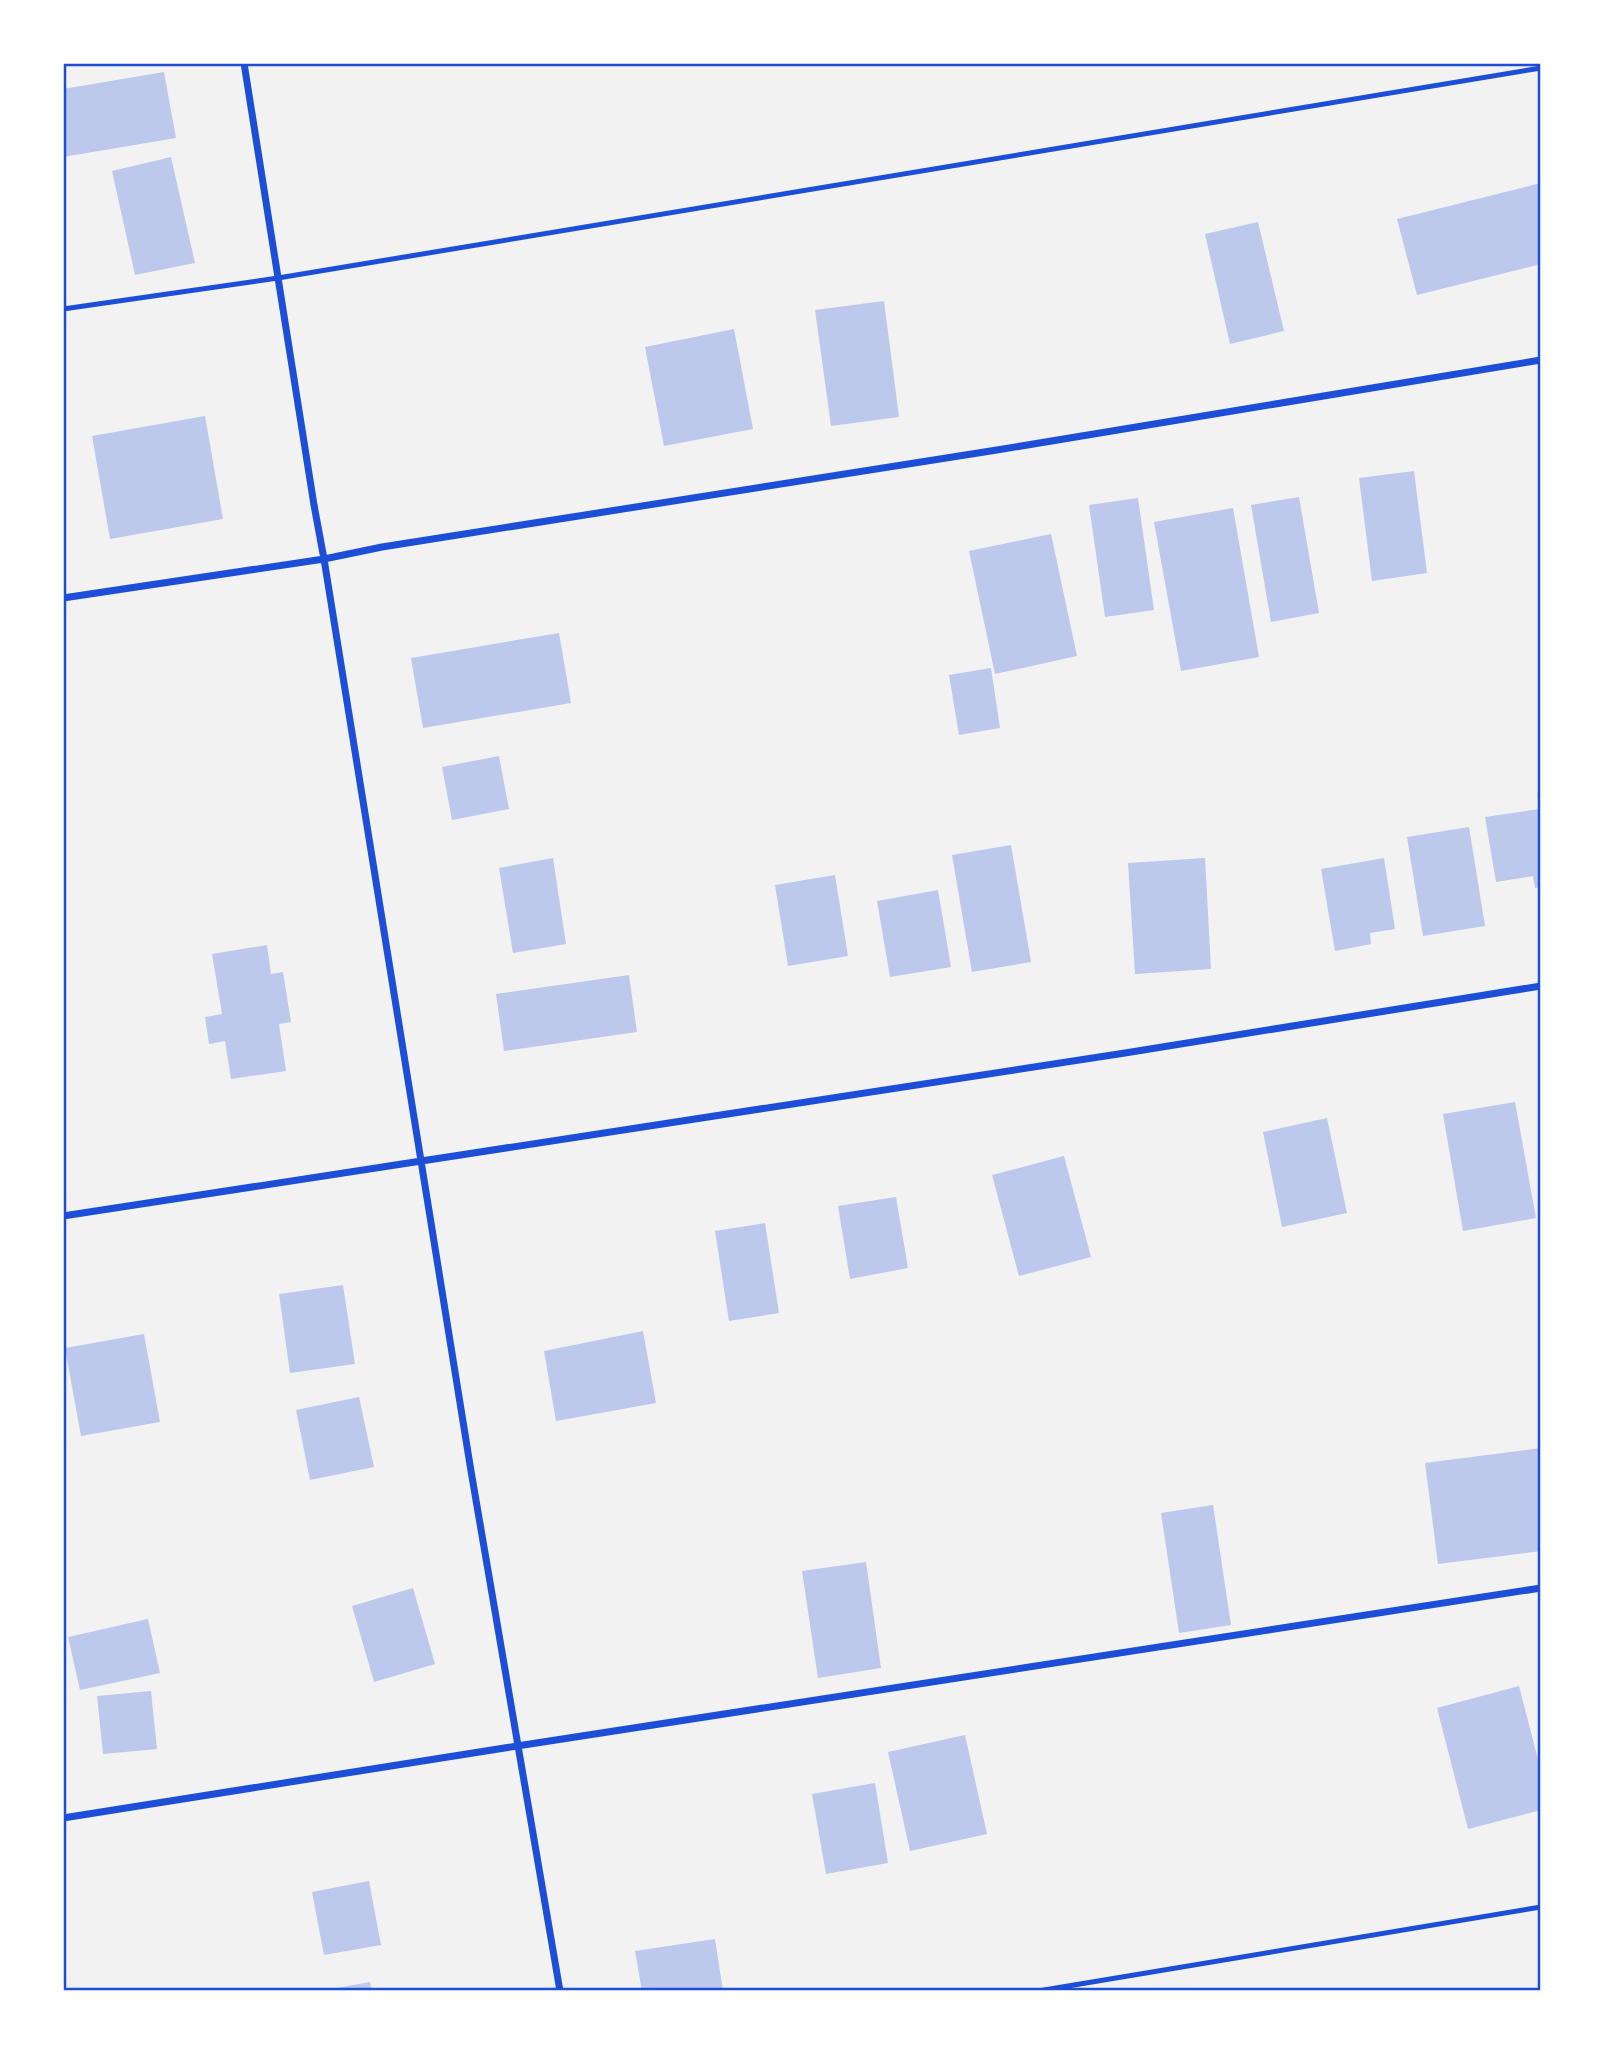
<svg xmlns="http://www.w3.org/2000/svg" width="1604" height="2054" viewBox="0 0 1604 2054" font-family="Ubuntu,sans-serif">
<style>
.building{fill:#bdc9ec}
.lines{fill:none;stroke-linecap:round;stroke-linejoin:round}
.service{stroke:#1d4ed8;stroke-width:5}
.minor{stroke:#1d4ed8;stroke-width:7}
.neatline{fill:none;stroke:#1d4ed8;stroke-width:2.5}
</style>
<rect width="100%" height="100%" fill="#f2f2f2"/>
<path class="building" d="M164 72 176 138 63 157V89Z
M171 157 195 263 135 275 112 171Z
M1541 183V264L1417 295 1397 219Z
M1258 222 1284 331 1230 344 1205 234Z
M884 301 899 417 831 426 815 310Z
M734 329 753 429 664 446 645 347Z
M205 416 223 519 110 539 92 436Z
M1414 471 1427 573 1372 581 1359 478Z
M1299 497 1319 613 1271 622 1251 505Z
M1138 498 1154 610 1105 617 1089 505Z
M1233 508 1259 657 1181 671 1154 522Z
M1051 534 1077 656 995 674 969 551Z
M559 633 571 703 423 728 411 658Z
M991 668 1000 728 959 735 949 675Z
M499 756 509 809 452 820 442 767Z
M1541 792V887L1535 888 1533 876 1496 882 1485 817 1539 809 1537 793Z
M1469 827 1485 926 1423 936 1407 837Z
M1011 845 1031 962 972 972 952 855Z
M553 858 566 944 513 953 499 868Z
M1205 858 1211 969 1135 974 1128 863Z
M1384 858 1395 929 1370 933 1371 944 1335 951 1321 869Z
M835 875 848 956 788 966 775 885Z
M938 890 951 967 890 977 877 901Z
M267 945 271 974 283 972 291 1022 279 1024 286 1071 231 1079 225 1041 209 1044 205 1017 222 1014 212 954Z
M629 975 637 1032 504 1051 496 994Z
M1515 1102 1536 1218 1463 1231 1443 1114Z
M1327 1118 1347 1213 1282 1227 1263 1132Z
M1064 1156 1091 1257 1019 1276 992 1175Z
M896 1197 908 1268 850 1279 838 1206Z
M765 1223 779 1313 729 1321 715 1231Z
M343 1285 355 1364 290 1373 279 1294Z
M643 1331 656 1403 556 1421 544 1351Z
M144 1334 160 1422 81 1436 65 1348Z
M359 1397 374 1467 310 1480 296 1410Z
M1541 1448V1551L1438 1564 1425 1463Z
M1213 1505 1231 1625 1179 1633 1161 1513Z
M866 1562 881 1668 818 1678 802 1571Z
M413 1588 435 1664 374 1682 352 1606Z
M148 1619 160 1673 80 1690 68 1637Z
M1519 1686 1541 1771V1810L1468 1829 1437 1708Z
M151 1691 157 1749 103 1754 97 1696Z
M965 1735 987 1834 910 1851 888 1752Z
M875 1783 888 1863 826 1874 812 1794Z
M369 1881 381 1945 324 1955 312 1892Z
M715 1939 723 1991H642L635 1951Z
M370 1982 372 1991H337L336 1988Z"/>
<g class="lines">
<path class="service" d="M63 309 278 278 1541 68
M1038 1991 1541 1907"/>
<path class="minor" d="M244 63 314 505 324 559 471 1471 560 1991
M63 598 324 559 382 547 997 450 1541 360
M63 1216 1125 1053 1541 986
M63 1818 517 1746 1541 1588"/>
</g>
<rect width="1604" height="2054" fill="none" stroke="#ffffff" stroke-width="130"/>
<rect x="65" y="65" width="1474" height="1924" class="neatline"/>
</svg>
